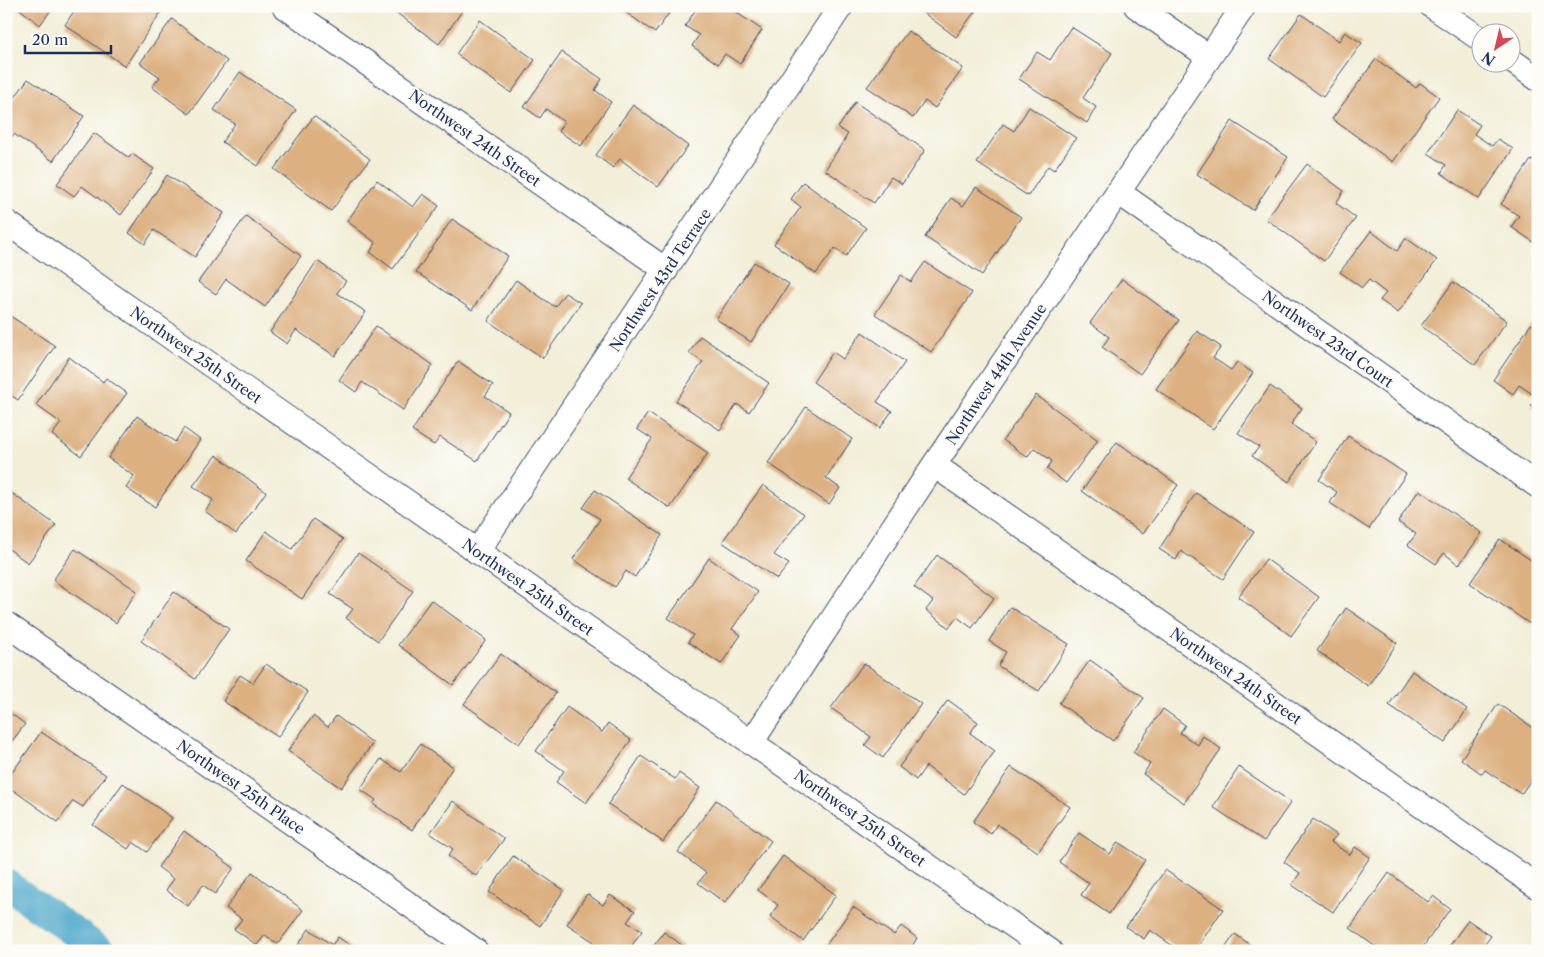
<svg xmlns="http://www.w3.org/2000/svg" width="1544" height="957" viewBox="0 0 1544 957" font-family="'Libre Caslon Text',serif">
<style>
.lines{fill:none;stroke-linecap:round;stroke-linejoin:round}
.canal{stroke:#4ea7cb;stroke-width:30}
.building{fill:#dcb081}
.street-casing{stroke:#3b4c70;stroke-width:26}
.street{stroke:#fff;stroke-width:24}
.labels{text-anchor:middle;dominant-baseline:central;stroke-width:4.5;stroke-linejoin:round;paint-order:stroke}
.street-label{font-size:15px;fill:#1b2f5e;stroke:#fdfcf7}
</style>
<rect width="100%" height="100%" fill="#fdfcf7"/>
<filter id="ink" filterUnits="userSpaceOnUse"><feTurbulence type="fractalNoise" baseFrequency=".02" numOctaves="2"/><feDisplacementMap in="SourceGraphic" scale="10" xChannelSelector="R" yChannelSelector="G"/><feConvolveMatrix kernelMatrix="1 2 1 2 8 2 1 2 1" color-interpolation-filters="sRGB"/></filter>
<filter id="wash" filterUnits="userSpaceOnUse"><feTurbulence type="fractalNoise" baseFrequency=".0096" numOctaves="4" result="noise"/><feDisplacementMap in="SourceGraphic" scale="20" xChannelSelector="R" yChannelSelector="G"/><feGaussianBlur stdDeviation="1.12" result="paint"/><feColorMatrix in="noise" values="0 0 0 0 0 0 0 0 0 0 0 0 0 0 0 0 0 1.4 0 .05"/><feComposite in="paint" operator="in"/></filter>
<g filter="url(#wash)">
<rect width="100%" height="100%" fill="#f2eed8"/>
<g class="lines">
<path class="canal" d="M6 884 101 951"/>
</g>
<g id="blocks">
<path class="building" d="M16 6H54L40 25Z
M77 6H152L161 12 125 66 65 25Z
M387 6H455L462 11 439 44Z
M617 6H674L655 33Z
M698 6H727L762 30 740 64 725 54 718 64 692 46 699 35 685 26Z
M925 6H979L956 37 921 11Z
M1301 14 1339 41 1345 32 1362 43 1323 97 1269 59Z
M172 19 227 61 189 114 152 87 160 77 140 63Z
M480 20 535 60 511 93 456 54Z
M1071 27 1112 53 1083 98 1096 107 1087 123 1019 79 1037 52 1050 60Z
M908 31 963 68 935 108 925 101 913 118 867 87Z
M562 52 602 79 595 90 611 102 581 146 558 131 564 122 546 109 540 118 524 107Z
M1376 59 1416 88 1420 83 1439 97 1393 162 1332 119Z
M240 72 296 110 258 166 222 142 235 124 214 110Z
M28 79 84 116 53 161 14 134 6 145V110Z
M855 102 925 150 902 184 891 177 874 203 825 170 848 134 838 128Z
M633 105 688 146 658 187 620 159 613 168 596 155Z
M1029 107 1076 138 1054 170 1048 166 1028 196 977 163 1003 124 1014 131Z
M1457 110 1480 125 1474 134 1492 146 1498 139 1513 149 1479 199 1441 173 1446 165 1428 153Z
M314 116 370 159 331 211 274 169Z
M1232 121 1288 157 1253 210 1197 174Z
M94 133 129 158 132 154 154 169 121 215 82 186 74 196 57 184Z
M1531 160 1538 165V245L1511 227 1519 216 1501 204Z
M1307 164 1344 191 1336 203 1356 218 1324 261 1266 219Z
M167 175 224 213 195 257 154 230 145 244 129 233Z
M377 180 413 207 423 194 439 206 393 269 370 252 376 243 347 221Z
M803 182 866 228 846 256 835 248 816 274 774 244 801 207 791 199Z
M976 187 1021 217 982 275 925 237 951 198 963 206Z
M246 216 301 256 265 307 226 279 216 294 198 282Z
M452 219 508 256 472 310 416 272Z
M1371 231 1397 251 1406 238 1437 260 1398 313 1380 300 1386 293 1369 280 1362 288 1340 272Z
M317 261 346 281 337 293 366 312 335 356 296 330 287 344 270 332Z
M754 262 789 284 751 342 716 319Z
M925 262 972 293 931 352 875 314 901 275 911 282Z
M1122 279 1179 320 1140 374 1102 347 1109 337 1090 323Z
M516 280 555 307 565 293 581 303 543 358 488 321Z
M1453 282 1507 321 1475 365 1421 326Z
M6 313 55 346 18 400 6 392Z
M1531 324 1538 329V410L1531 406 1537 397 1519 385 1513 394 1493 380Z
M376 326 433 365 403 410 362 382 356 392 339 380Z
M1197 331 1221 347 1213 358 1231 370 1237 362 1253 373 1213 429 1156 389Z
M862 332 905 362 877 402 892 411 880 428 813 382 833 352 843 359Z
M700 336 769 383 749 412 737 404 720 430 676 401 703 362 689 353Z
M69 357 103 382 106 378 127 393 81 456 52 435 61 423 36 405Z
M458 361 493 385 485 396 509 412 477 461 440 437 434 445 412 431Z
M1270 386 1302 408 1291 424 1316 442 1289 482 1252 456 1259 447 1238 433Z
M1036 395 1098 440 1066 483 1047 469 1052 461 1034 448 1027 457 1003 440Z
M806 407 852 439 826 478 840 488 829 504 768 463Z
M648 413 708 453 670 508 625 478 652 439 637 429Z
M137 416 175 442 184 428 200 440 155 507 126 488 134 476 108 458Z
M1348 436 1406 474 1369 529 1330 503 1337 492 1319 480Z
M1117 442 1178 485 1143 534 1082 491Z
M216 455 266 492 236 534 205 511 213 500 193 486Z
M763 485 804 514 774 555 789 564 777 579 722 542Z
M6 489 56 525 28 563 6 547Z
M595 490 662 535 635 577 626 571 615 587 573 559 600 519 583 508Z
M1419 490 1482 533 1459 565 1444 553 1436 564 1408 545 1416 534 1398 522Z
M1196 493 1254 532 1223 579 1181 551 1176 560 1159 549Z
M313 519 343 539 302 599 246 561 266 531 292 549Z
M1500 539 1538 565V611L1530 624 1470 583Z
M75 549 137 591 116 623 53 580Z
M358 553 413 591 378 641 346 618 353 609 330 594Z
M937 555 994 598 972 628 957 617 949 628 926 610 933 601 914 587Z
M709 558 758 592 732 629 741 635 721 664 688 642 693 635 668 618Z
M1266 559 1319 597 1291 636 1238 597Z
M174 592 229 629 195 679 141 641Z
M431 600 486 640 453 685 398 645Z
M1010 607 1069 644 1039 691 998 666 1006 652 989 641Z
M1346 608 1397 643 1368 686 1317 651Z
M501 654 556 693 519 744 464 704Z
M1090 660 1144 698 1113 741 1059 703Z
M864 663 921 704 883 758 865 745 871 737 831 708Z
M266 664 308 692 278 737 223 701 240 675 253 683Z
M1412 671 1467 709 1445 743 1389 705Z
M948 700 978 722 970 733 995 751 964 794 926 766 916 780 899 767Z
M1498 704 1538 731V770L1521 794 1485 770 1482 774 1461 759Z
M567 707 602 732 608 723 631 740 586 803 556 782 564 771 536 751Z
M1163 709 1185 725 1180 733 1198 745 1203 736 1221 749 1184 803 1143 774 1150 764 1133 752Z
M6 710 25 724 6 749Z
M313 716 328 727 336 716 373 743 341 788 288 751Z
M41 732 106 775 83 807 73 801 58 822 6 785V781Z
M420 744 453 767 412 830 373 804 376 800 360 789 381 759 401 772Z
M641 756 675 779 679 773 700 788 663 842 608 804Z
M1011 767 1070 807 1038 852 997 824 991 834 973 822Z
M1239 767 1291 802 1264 841 1213 807Z
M123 783 172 818 147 852 133 842 128 849 93 825Z
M716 800 771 841 725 903 698 883 706 873 678 852Z
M453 801 504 839 476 876 448 856 453 849 430 833Z
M1313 819 1337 835 1331 842 1350 855 1355 847 1370 857 1333 912 1292 885 1300 873 1284 862Z
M184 831 234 868 215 894 203 885 188 906 166 890 174 879 158 867Z
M1079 833 1110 854 1118 842 1145 860 1109 914 1081 895 1089 883 1059 862Z
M513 856 564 890 540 926 489 892Z
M783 856 836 895 803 941 770 916 778 905 758 890Z
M1165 870 1223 909 1195 951H1180L1150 930 1144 939 1126 927Z
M252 872 303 910 278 944 265 935 257 945 234 929 242 919 226 908Z
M1389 873 1428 902 1433 896 1450 909 1420 951H1381L1350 928Z
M587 894 603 905 610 895 635 911 627 922 642 931 628 951H589L594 942 567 924Z
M853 907 894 935 901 926 917 938 909 951H822Z
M1468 920 1491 936 1485 944 1495 951H1446Z
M309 929 332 945 338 937 358 951H294Z
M664 932 690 951H650Z
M1235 934 1259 951H1223Z"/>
</g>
</g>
<g filter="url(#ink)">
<use href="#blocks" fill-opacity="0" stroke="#3b4c70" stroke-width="1"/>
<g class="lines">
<defs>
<path id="street" d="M284 6 666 270
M1136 6 1209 57
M1432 6 1482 40
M1512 61 1538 79
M1118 192 1538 486
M6 222 1050 951
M934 465 1538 887
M477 552 841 6
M6 624 476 951
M751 743 934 465 1244 6"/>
</defs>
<use href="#street" class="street-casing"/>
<use href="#street" class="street"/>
</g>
</g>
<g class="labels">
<g class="street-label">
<text transform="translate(475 138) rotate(35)">Northwest 24th Street</text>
<text transform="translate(660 280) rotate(-56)">Northwest 43rd Terrace</text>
<text transform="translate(1328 339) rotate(35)">Northwest 23rd Court</text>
<text transform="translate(196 355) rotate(35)">Northwest 25th Street</text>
<text transform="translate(996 374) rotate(-56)">Northwest 44th Avenue</text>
<text transform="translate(528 587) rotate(35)">Northwest 25th Street</text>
<text transform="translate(1236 676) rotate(35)">Northwest 24th Street</text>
<text transform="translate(241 787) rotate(35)">Northwest 25th Place</text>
<text transform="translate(860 818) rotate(35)">Northwest 25th Street</text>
</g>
</g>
<rect width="1544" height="957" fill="none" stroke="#fdfcf7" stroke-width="25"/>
<g transform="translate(1496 48) rotate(215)"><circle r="24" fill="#fdfcf7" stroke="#a3aaba"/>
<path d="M0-4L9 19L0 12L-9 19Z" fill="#d1495b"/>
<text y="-8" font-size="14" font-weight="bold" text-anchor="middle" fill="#1b2f5e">N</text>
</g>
<path d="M25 45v8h86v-8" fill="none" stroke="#1b2f5e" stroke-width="2.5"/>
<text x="32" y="45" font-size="15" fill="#1b2f5e" stroke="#fdfcf7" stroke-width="4" paint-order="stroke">20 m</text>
</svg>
